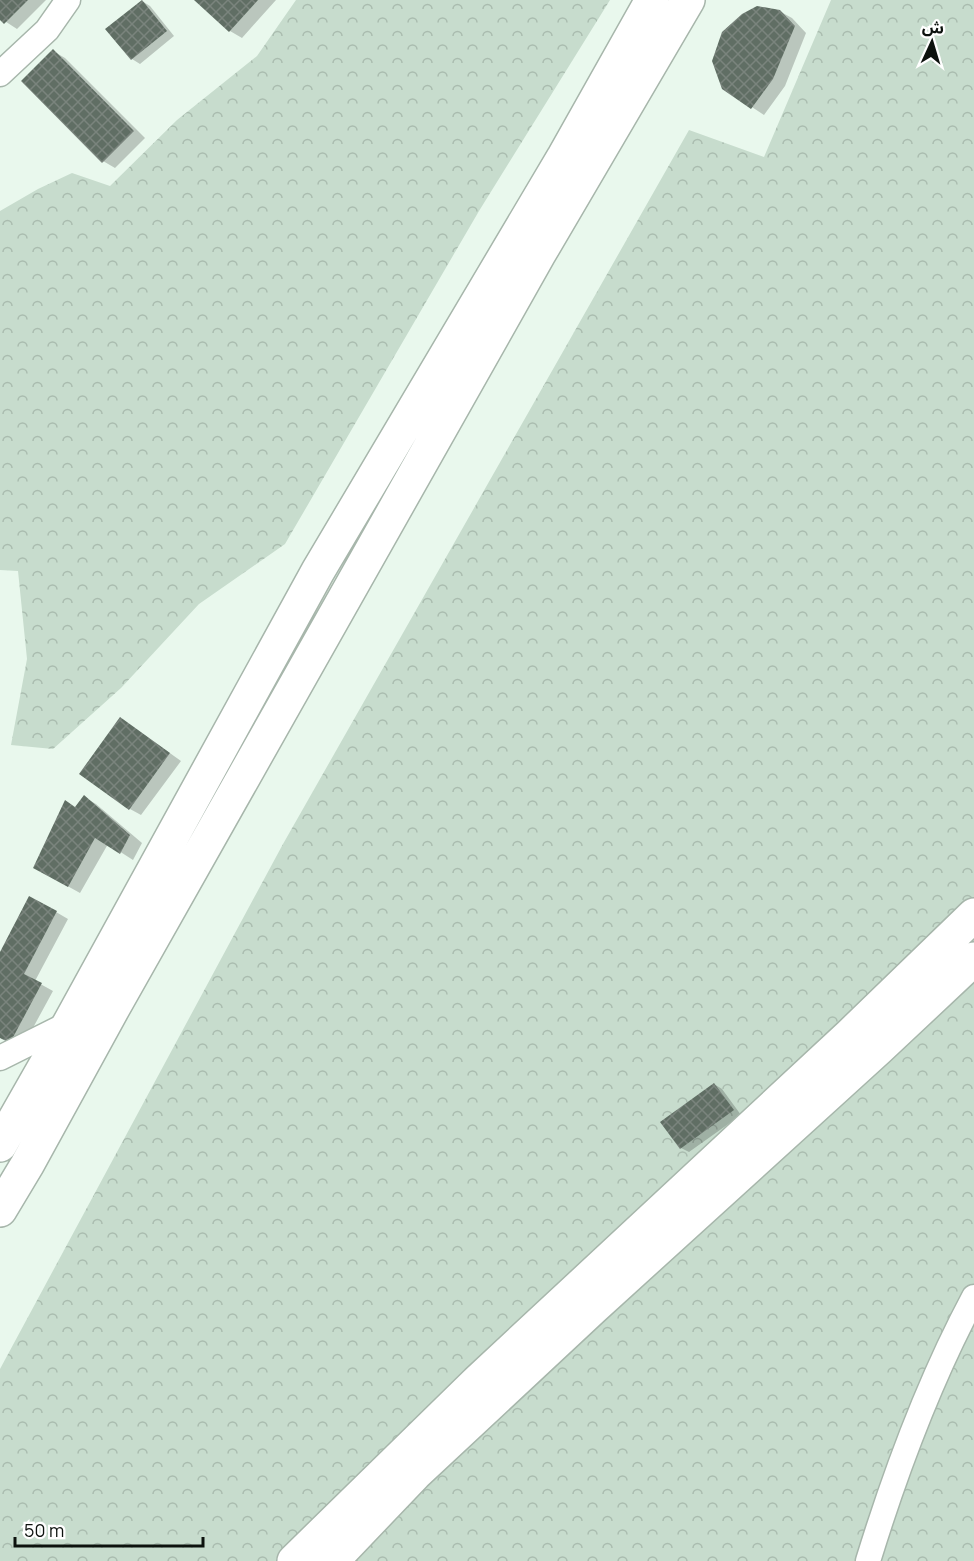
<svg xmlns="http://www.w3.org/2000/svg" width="974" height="1561" viewBox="0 0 974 1561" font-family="Manrope,'Noto Sans Arabic',sans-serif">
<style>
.forest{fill:url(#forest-crowns)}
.shadow{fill:#0003}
.building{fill:url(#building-cross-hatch)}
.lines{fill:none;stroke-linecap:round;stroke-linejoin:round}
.street-casing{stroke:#a7b6ab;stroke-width:27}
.secondary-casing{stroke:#a7b6ab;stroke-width:36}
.street{stroke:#fff;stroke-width:24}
.secondary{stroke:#fff;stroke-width:33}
</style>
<defs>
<pattern id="forest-crowns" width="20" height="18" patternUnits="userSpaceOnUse" patternTransform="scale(1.5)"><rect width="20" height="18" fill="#c7dccd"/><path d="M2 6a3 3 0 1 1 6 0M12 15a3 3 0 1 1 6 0" fill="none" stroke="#aabcaf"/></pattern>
<pattern id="building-cross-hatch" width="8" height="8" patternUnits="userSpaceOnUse" patternTransform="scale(1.5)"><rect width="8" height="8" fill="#606e64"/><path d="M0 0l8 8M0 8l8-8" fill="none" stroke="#7a847d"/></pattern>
</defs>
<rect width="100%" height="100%" fill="#e9f8ed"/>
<path class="forest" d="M296 0H610L479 211 285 544 199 604 121 688 53 749 11 745 27 659 18 571 0 570V211L38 189 72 173 110 186 177 120 257 56Z
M831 0H974V1561H0V1369L283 844 689 130 764 157Z"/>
<path class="shadow" d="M0 0H46L17 29 0 18Z
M196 0H276L242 38 230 31Z
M142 1 150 6 174 36 140 64 132 59Z
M779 11 792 18 806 33 785 86 764 115 723 88Z
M53 51 65 58 145 138 115 168 103 161Z
M132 726 181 761 141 815 130 809Z
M84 797 96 804 142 843 133 860 108 844 80 893 35 868Z
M56 912 68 919 35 981 53 991 22 1048 0 1037V956Z
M714 1084 722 1089 741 1115 689 1152 681 1148Z"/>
<path class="building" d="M0 0H28L4 24 0 20Z
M142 0 167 31 131 60 105 29Z
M194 0H258L229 32Z
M757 6 780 10 795 26 773 79 751 109 722 89 712 61 722 32 742 14Z
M53 49 134 131 102 163 21 81Z
M120 717 170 753 129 810 79 774Z
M84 795 130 835 120 854 95 838 68 887 33 868 65 800 75 807Z
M29 896 57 911 24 974 42 983 10 1043 0 1038V952Z
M714 1083 734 1110 680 1149 660 1122Z"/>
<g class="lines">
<defs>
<path id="street" d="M0 74 47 30 68 0
M0 1058 70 1023
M868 1561C896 1470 929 1381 974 1297"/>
<path id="secondary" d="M0 1145 69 1024 318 571 563 158 652 0
M0 1210 27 1165 112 1010 539 254 688 0
M294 1561 477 1382 850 1035 974 915
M332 1561 415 1474 593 1308 878 1049 974 959"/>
</defs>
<use href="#street" class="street-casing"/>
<use href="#secondary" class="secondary-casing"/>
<use href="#street" class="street"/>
<use href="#secondary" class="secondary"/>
</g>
<g transform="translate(932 42) rotate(4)" stroke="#ffffff" stroke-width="4.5" paint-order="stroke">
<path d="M0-4.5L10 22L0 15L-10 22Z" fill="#0d120e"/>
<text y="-9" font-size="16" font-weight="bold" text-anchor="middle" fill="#0d120e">ش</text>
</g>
<path d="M15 1537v9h188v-9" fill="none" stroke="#0d120e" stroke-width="3"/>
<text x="24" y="1537" font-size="18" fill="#0d120e" stroke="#ffffff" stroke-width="4.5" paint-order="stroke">50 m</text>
</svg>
